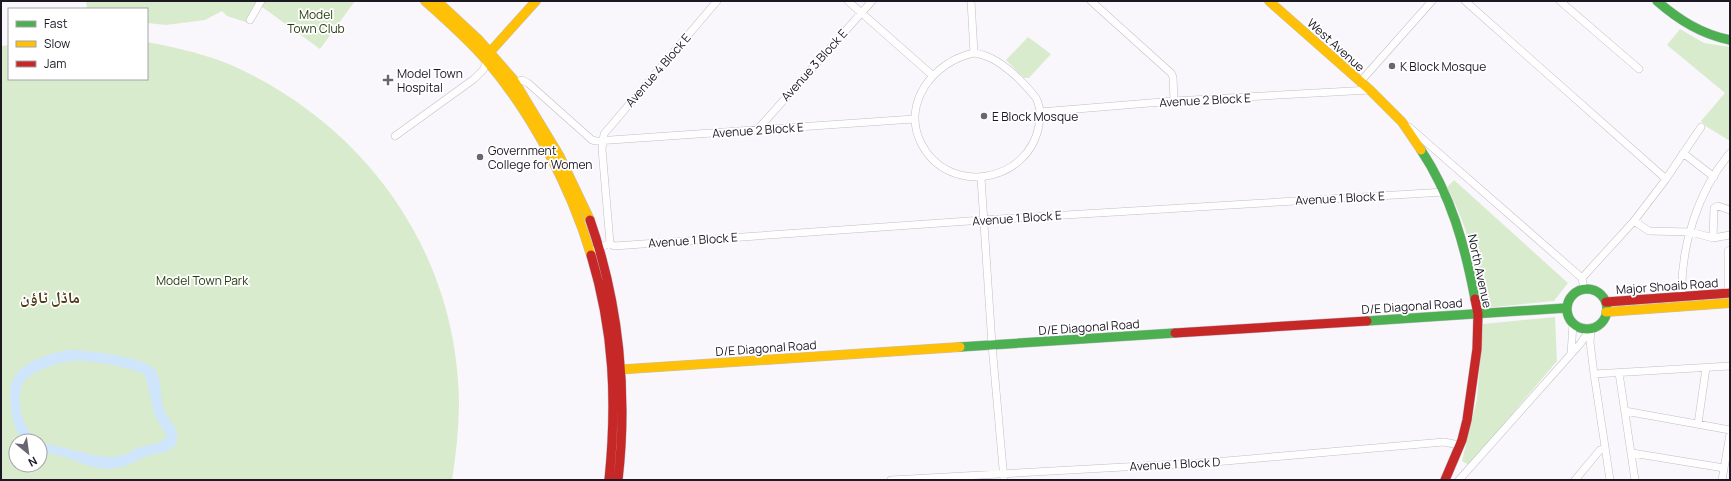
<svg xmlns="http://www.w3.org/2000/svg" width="1731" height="481" viewBox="0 0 1731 481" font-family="Manrope,'Noto Naskh Arabic',sans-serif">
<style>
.green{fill:#d9ebcd;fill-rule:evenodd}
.water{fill:#cee5fb}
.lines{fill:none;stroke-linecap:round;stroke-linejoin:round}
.street-casing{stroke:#c0bec6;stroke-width:8}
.fast-casing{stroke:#c0bec6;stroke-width:10}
.slow-casing{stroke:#c0bec6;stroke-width:10}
.jam-casing{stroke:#c0bec6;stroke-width:10}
.street{stroke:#fefeff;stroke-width:7}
.fast{stroke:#4caf50;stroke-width:9}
.slow{stroke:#ffc107;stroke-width:9}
.jam{stroke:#c62828;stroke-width:9}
.poi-dot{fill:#696670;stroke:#fff;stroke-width:1.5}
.labels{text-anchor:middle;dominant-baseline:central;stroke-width:3.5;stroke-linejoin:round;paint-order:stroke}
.park-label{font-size:12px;fill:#253b10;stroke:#fff}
.street-label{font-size:12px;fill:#1c1824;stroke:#fff}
.poi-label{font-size:12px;fill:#1c1824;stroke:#fff;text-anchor:start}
.district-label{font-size:16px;font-weight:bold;fill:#513a16;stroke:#fff}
</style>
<rect width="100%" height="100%" fill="#f9f7fc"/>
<path class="green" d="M86 1H355L320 49 258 4 252 24 227 16 222 11 205 20 166 25 147 23V9H87Z
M1680 29 1704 43 1730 47V141L1707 127 1701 121 1725 93 1667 45Z
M1028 37 1051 54 1029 78H1024L1006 60Z
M147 42C178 48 211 55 240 69 370 131 457 255 459 402 459 428 456 454 452 480H1V46L9 45V79H147ZM16 441H40V465H16Z
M1454 180 1568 283 1554 301 1485 308C1478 266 1467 226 1447 187Z
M1555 317 1557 361 1469 465 1462 461 1477 399 1483 324Z"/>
<path class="water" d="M69 350C86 350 148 357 156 371 162 383 160 398 164 410 168 420 179 427 177 439 176 451 163 453 154 454 140 457 130 466 117 468 97 472 76 460 58 455 52 453 46 454 40 452V442L97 456 113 457 125 455 135 449 160 442 166 438V434L155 416 145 375C132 367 87 359 72 361 56 363 35 370 24 381 14 398 22 430 39 441H24C16 433 13 422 11 410 10 401 9 391 12 382 19 362 50 353 69 350Z"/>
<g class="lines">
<defs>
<path id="street" d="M848 1 932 75
M971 1 974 53
M1091 1 1171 73 1173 77 1174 101
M1465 1 1666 179 1634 221 1582 278 1584 289
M1560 1 1639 69
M250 20 261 1
M974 53C991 55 1005 66 1018 78 1024 84 1031 91 1036 98 1040 106 1041 116 1039 125 1029 183 948 197 921 143 901 103 934 61 974 53Z
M515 82 522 80 528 83 592 140 596 141 914 119
M1360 82 1432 1
M1040 112 1174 101 1370 90
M1409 127 1582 278
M757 130 872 1
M395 136 474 79 483 70 487 61
M1683 153 1714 177
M981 178 992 345 1004 480
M1666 179 1701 127
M1634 221 1649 231 1691 232 1713 238 1730 235
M1713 238 1714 208 1718 206 1730 210
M610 243 602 149 604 134 717 1
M595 250 610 243 614 246 983 220 1445 192
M1728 294V251L1730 250
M1682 297C1680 247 1698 191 1730 153
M1591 329 1590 342 1594 374 1610 480
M1571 354 1573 324
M1619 373 1635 480
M1594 374 1730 366
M1625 411 1730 430
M1698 424 1706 368
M1632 453 1724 468
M891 480 1214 462 1444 442 1459 445
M1459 480 1580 344 1591 328
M1575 480 1600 450 1605 449
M1722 480 1730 434"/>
<path id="fast" d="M1657 1C1679 20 1701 34 1730 40
M1421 150C1451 195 1465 246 1475 299
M1567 309a20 20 0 1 1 40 0a20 20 0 1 1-40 0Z
M1367 321 1566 308
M960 347 1175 333"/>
<path id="slow" d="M425 1C446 20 468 39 486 60 532 113 571 188 591 255
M437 1 479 40 513 79 559 155 590 220
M1269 1 1370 90 1402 122 1421 150
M488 57 490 52 536 1
M1606 312 1730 303
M613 370 960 347"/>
<path id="jam" d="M590 220C619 303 628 393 618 480
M591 255C614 331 617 401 609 480
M1606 302 1730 293
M1175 333 1367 321
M1445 480 1462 440 1467 420 1477 349 1478 314 1475 299"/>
</defs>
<use href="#street" class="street-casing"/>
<use href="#fast" class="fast-casing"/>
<use href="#slow" class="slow-casing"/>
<use href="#jam" class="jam-casing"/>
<use href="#street" class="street"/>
<use href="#fast" class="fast"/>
<use href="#slow" class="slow"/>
<use href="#jam" class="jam"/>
</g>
<g class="poi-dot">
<circle cx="1392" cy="66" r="4"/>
<path d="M386 74h4v4h4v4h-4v4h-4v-4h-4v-4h4z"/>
<circle cx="984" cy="116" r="4"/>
<circle cx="480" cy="157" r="4"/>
</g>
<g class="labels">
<g class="park-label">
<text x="316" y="14">Model<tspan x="316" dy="14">Town Club</tspan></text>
<text x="202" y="280">Model Town Park</text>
</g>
<g class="street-label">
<text transform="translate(1336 45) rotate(42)">West Avenue</text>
<text transform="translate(814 65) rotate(-48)">Avenue 3 Block E</text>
<text transform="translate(658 70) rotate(-49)">Avenue 4 Block E</text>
<text transform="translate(1205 100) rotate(-3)">Avenue 2 Block E</text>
<text transform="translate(758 130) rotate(-4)">Avenue 2 Block E</text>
<text transform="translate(1340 198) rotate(-3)">Avenue 1 Block E</text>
<text transform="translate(1017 218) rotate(-4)">Avenue 1 Block E</text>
<text transform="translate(693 240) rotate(-4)">Avenue 1 Block E</text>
<text transform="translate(1480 271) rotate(78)">North Avenue</text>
<text transform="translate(1667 286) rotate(-4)">Major Shoaib Road</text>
<text transform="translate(1412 306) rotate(-4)">D/E Diagonal Road</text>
<text transform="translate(1089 327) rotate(-4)">D/E Diagonal Road</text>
<text transform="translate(766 348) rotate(-4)">D/E Diagonal Road</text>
<text transform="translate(1175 464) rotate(-3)">Avenue 1 Block D</text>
</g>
<g class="poi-label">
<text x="1400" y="66">K Block Mosque</text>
<text x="397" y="73">Model Town<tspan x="397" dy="14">Hospital</tspan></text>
<text x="992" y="116">E Block Mosque</text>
<text x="488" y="150">Government<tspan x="488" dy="14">College for Women</tspan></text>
</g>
<g class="district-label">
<text x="50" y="297">ماڈل ٹاؤن</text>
</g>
</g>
<rect width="1731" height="481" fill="none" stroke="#1c1824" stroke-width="4"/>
<rect x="8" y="8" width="140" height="72" fill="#ffffff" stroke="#a4a3a7"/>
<rect x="16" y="21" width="20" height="6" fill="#4caf50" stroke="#a4a3a7"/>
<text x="44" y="28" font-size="12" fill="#1c1824">Fast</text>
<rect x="16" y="41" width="20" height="6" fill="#ffc107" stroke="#a4a3a7"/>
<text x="44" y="48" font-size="12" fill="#1c1824">Slow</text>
<rect x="16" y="61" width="20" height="6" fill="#c62828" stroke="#a4a3a7"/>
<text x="44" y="68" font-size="12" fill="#1c1824">Jam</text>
<g transform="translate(28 453) rotate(151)"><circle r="19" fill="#ffffff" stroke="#a4a3a7"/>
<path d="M0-3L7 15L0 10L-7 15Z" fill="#696670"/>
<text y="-6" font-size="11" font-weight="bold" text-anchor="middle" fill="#1c1824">N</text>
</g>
</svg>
